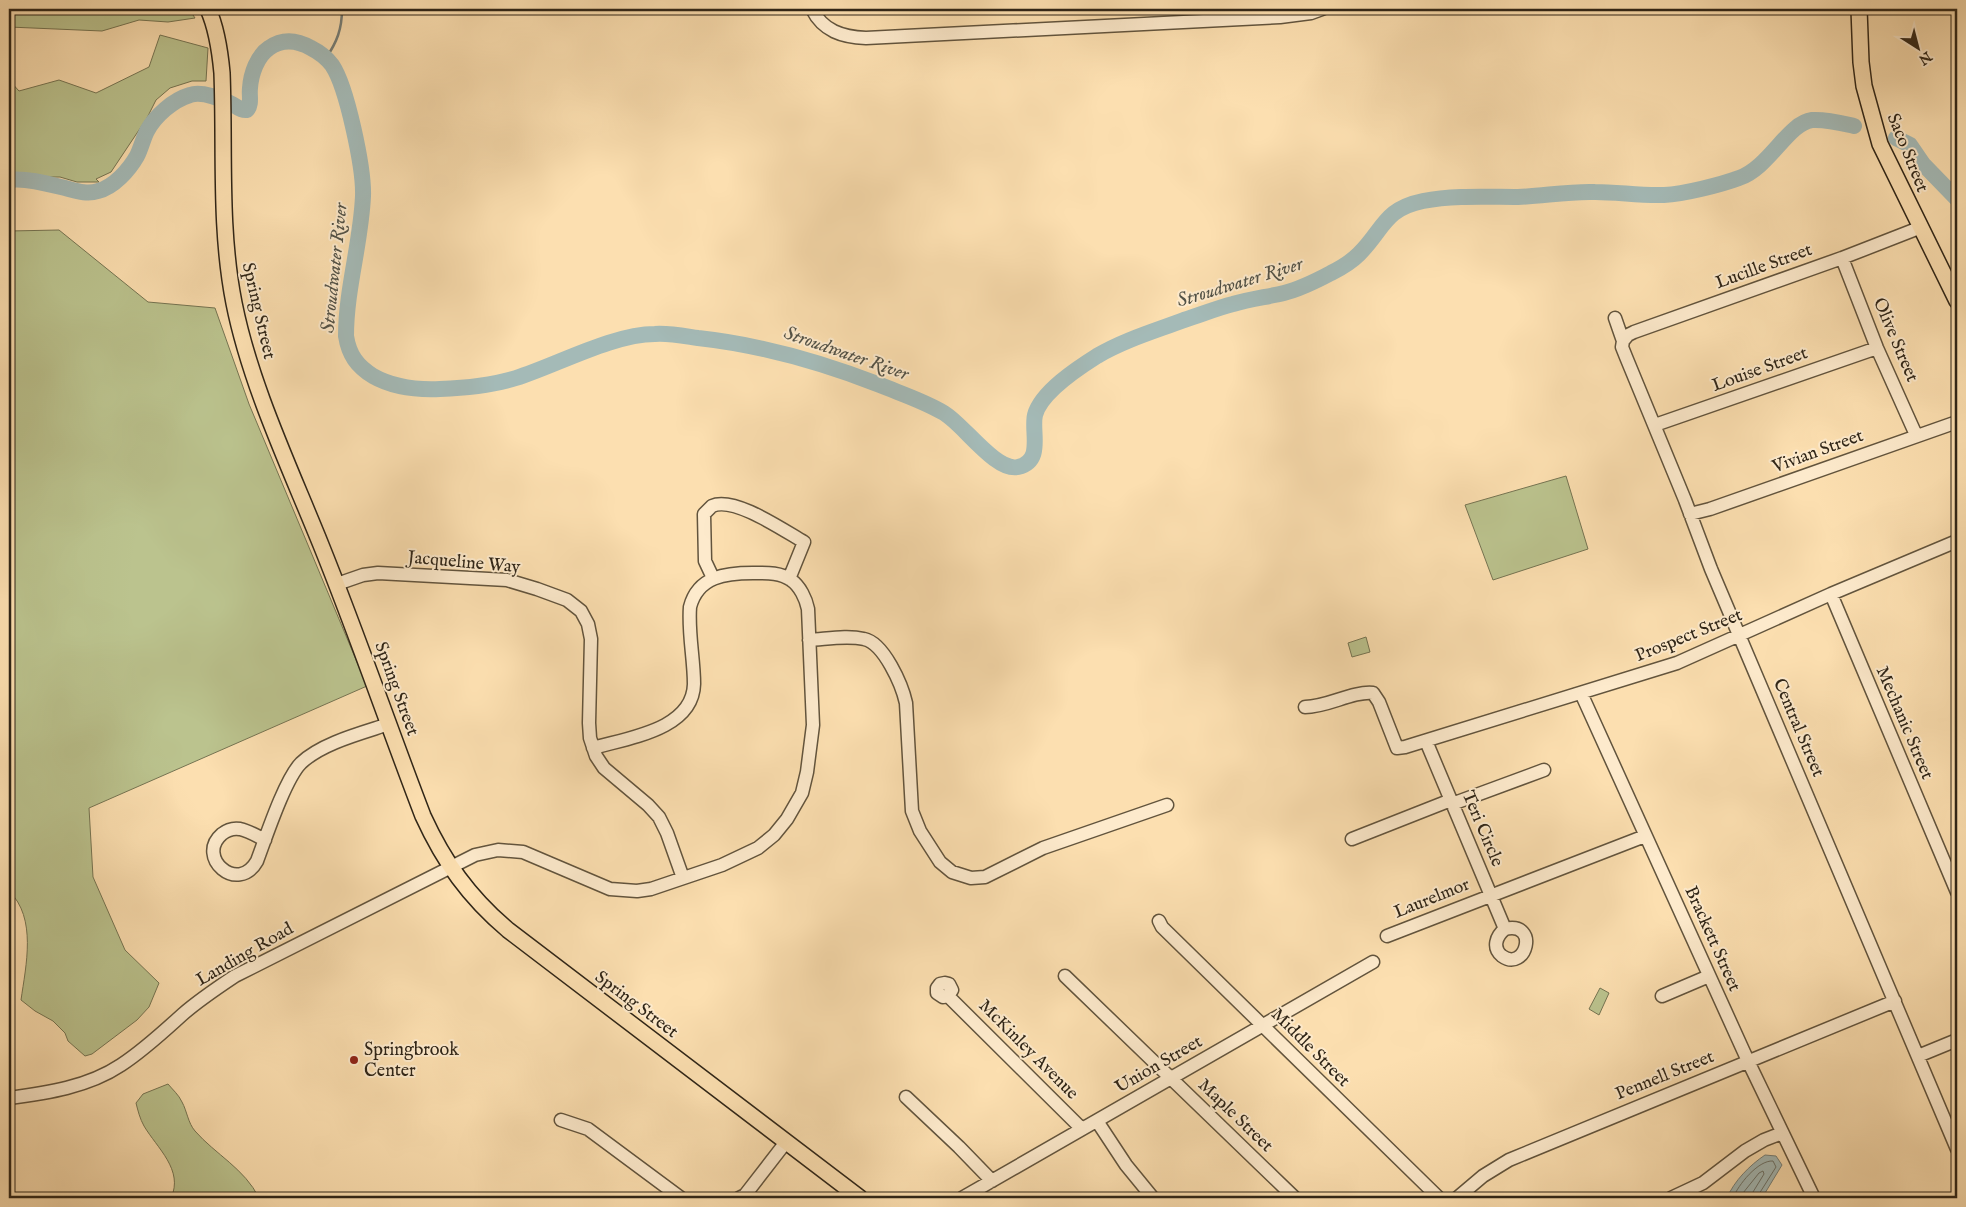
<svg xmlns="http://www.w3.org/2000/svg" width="1966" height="1207" viewBox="0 0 1966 1207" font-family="'IM FELL English',serif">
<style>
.green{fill:#bbc38e;stroke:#757452}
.water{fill:#a4bab7;stroke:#757e77}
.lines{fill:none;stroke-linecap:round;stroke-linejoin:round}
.shore{stroke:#6a7067;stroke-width:1}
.stream{stroke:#757e77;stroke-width:2.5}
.river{stroke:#a4bab7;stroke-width:16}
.minor-casing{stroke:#62543d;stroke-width:15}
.major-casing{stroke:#2f2517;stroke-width:18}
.minor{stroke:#fdeacc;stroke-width:12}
.major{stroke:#fcdfb0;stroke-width:15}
.poi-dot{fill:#8f2418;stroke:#fdeacc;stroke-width:2}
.labels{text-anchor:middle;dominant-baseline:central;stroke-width:4;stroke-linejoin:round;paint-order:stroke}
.street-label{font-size:18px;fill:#2f2517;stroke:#fdeacc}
.poi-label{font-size:18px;fill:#2f2517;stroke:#fdeacc;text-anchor:start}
.water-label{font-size:19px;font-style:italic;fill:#525247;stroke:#fdeacc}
</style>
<rect width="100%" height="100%" fill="#fcdfb0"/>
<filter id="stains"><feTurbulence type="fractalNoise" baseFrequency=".004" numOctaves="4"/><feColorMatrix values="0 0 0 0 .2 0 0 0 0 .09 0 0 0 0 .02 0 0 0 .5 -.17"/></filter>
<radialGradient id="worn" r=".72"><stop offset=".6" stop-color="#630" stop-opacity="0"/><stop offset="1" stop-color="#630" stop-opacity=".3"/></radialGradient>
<path class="green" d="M9 9H189L195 18 168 22 139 20 102 31 9 27Z
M160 35 208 48 206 81H192L170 88 156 100 147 118 111 172 96 179 99 182H77L60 177H39L17 174H9V80L19 91 59 80 96 93 149 67Z
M59 230 148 302 215 308 249 404 367 686 89 808 93 877 125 950 159 983 149 1007 137 1020 92 1054 85 1056 68 1041 65 1033 53 1021 35 1011 21 1000C26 965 37 918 9 891V231Z
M1566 476 1588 549 1493 580 1465 505Z
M1366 637 1370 652 1352 657 1348 643Z
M1600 988 1609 993 1599 1015 1589 1009Z
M168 1084C172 1089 179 1095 182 1102 187 1111 188 1123 195 1131 215 1154 245 1169 259 1198H171C184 1170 157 1148 144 1126 140 1119 138 1111 136 1103L143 1094Z"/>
<path class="water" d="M1765 1155 1776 1156 1782 1165 1762 1198H1727C1734 1181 1750 1165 1765 1155Z"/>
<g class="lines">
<path class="shore" d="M1733 1198C1738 1185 1758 1160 1773 1161L1776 1167 1759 1194V1198
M1739 1198 1759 1173 1763 1171 1764 1174 1753 1192 1752 1198"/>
<path class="stream" d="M326 58C337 42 342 29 342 9"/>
<path class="river" d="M1896 138 1910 145 1923 164 1957 199
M9 180C25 178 45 183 61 187 74 190 86 195 98 191 114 187 129 170 137 156 141 148 143 139 147 131 155 116 173 100 190 95 201 91 219 98 230 103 236 105 239 111 247 110 252 104 249 96 250 88 251 74 257 56 269 48 283 38 297 40 311 48 319 52 326 57 332 65 347 87 364 169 363 196 361 243 346 289 346 336 349 355 357 366 373 376 394 388 417 390 440 389 466 388 491 386 516 378 557 365 613 334 655 334 669 333 684 336 698 338 762 345 821 362 880 385 902 394 924 401 944 413 964 425 996 472 1018 467 1044 461 1031 432 1035 415 1041 392 1078 368 1097 356 1124 340 1155 331 1184 320 1200 315 1217 308 1233 304 1250 299 1267 297 1284 293 1300 289 1316 281 1331 273 1341 268 1351 262 1359 254 1384 229 1384 209 1423 201 1454 195 1487 197 1518 197 1544 196 1569 191 1595 192 1618 192 1641 196 1664 195 1684 194 1720 185 1739 178 1769 168 1788 123 1812 120 1826 119 1841 123 1854 126"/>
<defs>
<path id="minor" d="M812 9C823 31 842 37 866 38L1280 17 1311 13 1322 9
M1842 258 1877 348 1916 435
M1615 318 1623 341 1622 347 1626 357 1685 500 1711 569 1957 1149
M1623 341 1628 335 1634 332 1842 258 1919 228
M1655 425 1877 348
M1690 514 1710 509 1957 422
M713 578 705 561 704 514 712 506C734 496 783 530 804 542L789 579
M337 584 363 575 378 573 507 580 537 589 567 600 581 611 588 624 591 639 589 723 590 738 596 756 604 768 648 805 659 817 667 833 683 878
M1831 594 1957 892
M809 640C827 639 847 635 864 639 884 643 902 685 906 703L912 811 920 831 940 862 952 872 971 878 985 877 1043 848 1167 805
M1581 693 1748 1061 1814 1198
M1305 707C1328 707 1352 691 1373 693L1379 702 1397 748 1405 747 1677 663 1831 594 1957 541
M1426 741 1505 929C1496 936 1492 948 1502 956 1526 973 1540 921 1505 929
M1452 804 1544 770
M1352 839 1451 800
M265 840C257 836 249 831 240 829 234 828 227 830 222 834 195 857 238 895 257 861 266 837 285 779 301 763 322 743 362 733 389 724
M1159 921 1162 927 1439 1198
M1387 936 1645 836
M1065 976 1295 1198
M948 996 943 997 937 993V988L940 984 945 983 949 984 952 990 948 996 1082 1129
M1662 996 1709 976
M1918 1056 1957 1040
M906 1097 959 1147 992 1181
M9 1098C47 1093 88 1087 121 1065 144 1050 163 1032 183 1014 199 1000 217 988 235 976L475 855 498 850 523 852 610 889 637 891 651 889 722 865 758 848 774 835 787 819 802 793 807 772 813 725 808 609C806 599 800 586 791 580 780 572 765 573 753 573 726 573 698 576 690 607 688 633 694 659 694 684 693 730 627 738 593 748
M561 1120 588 1129 681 1198
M1097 1121 1126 1165 1153 1198
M739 1198 745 1195 786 1142
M962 1198 1373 962
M1457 1198 1483 1176 1509 1160 1895 1001
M1671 1198 1703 1183 1745 1151 1764 1140 1782 1133"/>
<path id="major" d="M208 9C217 29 220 51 222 73 225 150 219 227 234 303 250 384 290 468 321 545 357 634 388 725 423 816 444 862 469 897 508 930L860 1198
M1859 9 1861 62 1864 86 1880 144 1957 301"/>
</defs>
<use href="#minor" class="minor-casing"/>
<use href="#major" class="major-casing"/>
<use href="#minor" class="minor"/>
<use href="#major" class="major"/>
</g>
<circle class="poi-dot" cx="354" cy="1060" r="5"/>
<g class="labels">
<g class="street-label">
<text transform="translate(1907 153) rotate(68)">Saco Street</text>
<text transform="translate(1764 267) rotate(-20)">Lucille Street</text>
<text transform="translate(258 311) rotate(77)">Spring Street</text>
<text transform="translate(1895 340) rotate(67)">Olive Street</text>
<text transform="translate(1760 370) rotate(-20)">Louise Street</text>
<text transform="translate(1818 452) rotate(-20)">Vivian Street</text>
<text transform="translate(464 563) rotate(5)">Jacqueline Way</text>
<text transform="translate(1689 636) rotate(-22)">Prospect Street</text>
<text transform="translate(396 689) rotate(70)">Spring Street</text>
<text transform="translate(1904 723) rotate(67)">Mechanic Street</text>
<text transform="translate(1798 728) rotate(67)">Central Street</text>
<text transform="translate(1482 829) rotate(67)">Teri Circle</text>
<text transform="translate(1432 899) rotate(-22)">Laurelmor</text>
<text transform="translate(1712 939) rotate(66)">Brackett Street</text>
<text transform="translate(245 955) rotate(-30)">Landing Road</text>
<text transform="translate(636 1005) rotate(37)">Spring Street</text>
<text transform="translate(1310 1048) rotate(45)">Middle Street</text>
<text transform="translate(1028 1050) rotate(45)">McKinley Avenue</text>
<text transform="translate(1159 1065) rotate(-30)">Union Street</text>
<text transform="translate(1665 1076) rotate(-22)">Pennell Street</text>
<text transform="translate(1235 1116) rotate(44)">Maple Street</text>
</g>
<g class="poi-label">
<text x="364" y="1050">Springbrook<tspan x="364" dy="21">Center</tspan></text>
</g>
<g class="water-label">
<text transform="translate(335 268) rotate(-84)">Stroudwater River</text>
<text transform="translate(1240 283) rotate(-17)">Stroudwater River</text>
<text transform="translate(846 354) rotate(19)">Stroudwater River</text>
</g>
</g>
<rect width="1966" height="1207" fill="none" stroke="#fcdfb0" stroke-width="30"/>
<rect x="10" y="10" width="1946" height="1187" fill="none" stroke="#2f2517" stroke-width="2.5"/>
<rect x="15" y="15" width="1936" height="1177" fill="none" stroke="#2f2517"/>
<g transform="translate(1918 48) rotate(144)" stroke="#fdeacc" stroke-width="4" paint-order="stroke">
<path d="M0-4L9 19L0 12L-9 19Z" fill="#2f2517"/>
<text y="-8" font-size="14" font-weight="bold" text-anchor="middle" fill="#2f2517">N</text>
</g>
<rect width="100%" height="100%" filter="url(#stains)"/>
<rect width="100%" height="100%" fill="url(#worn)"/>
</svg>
